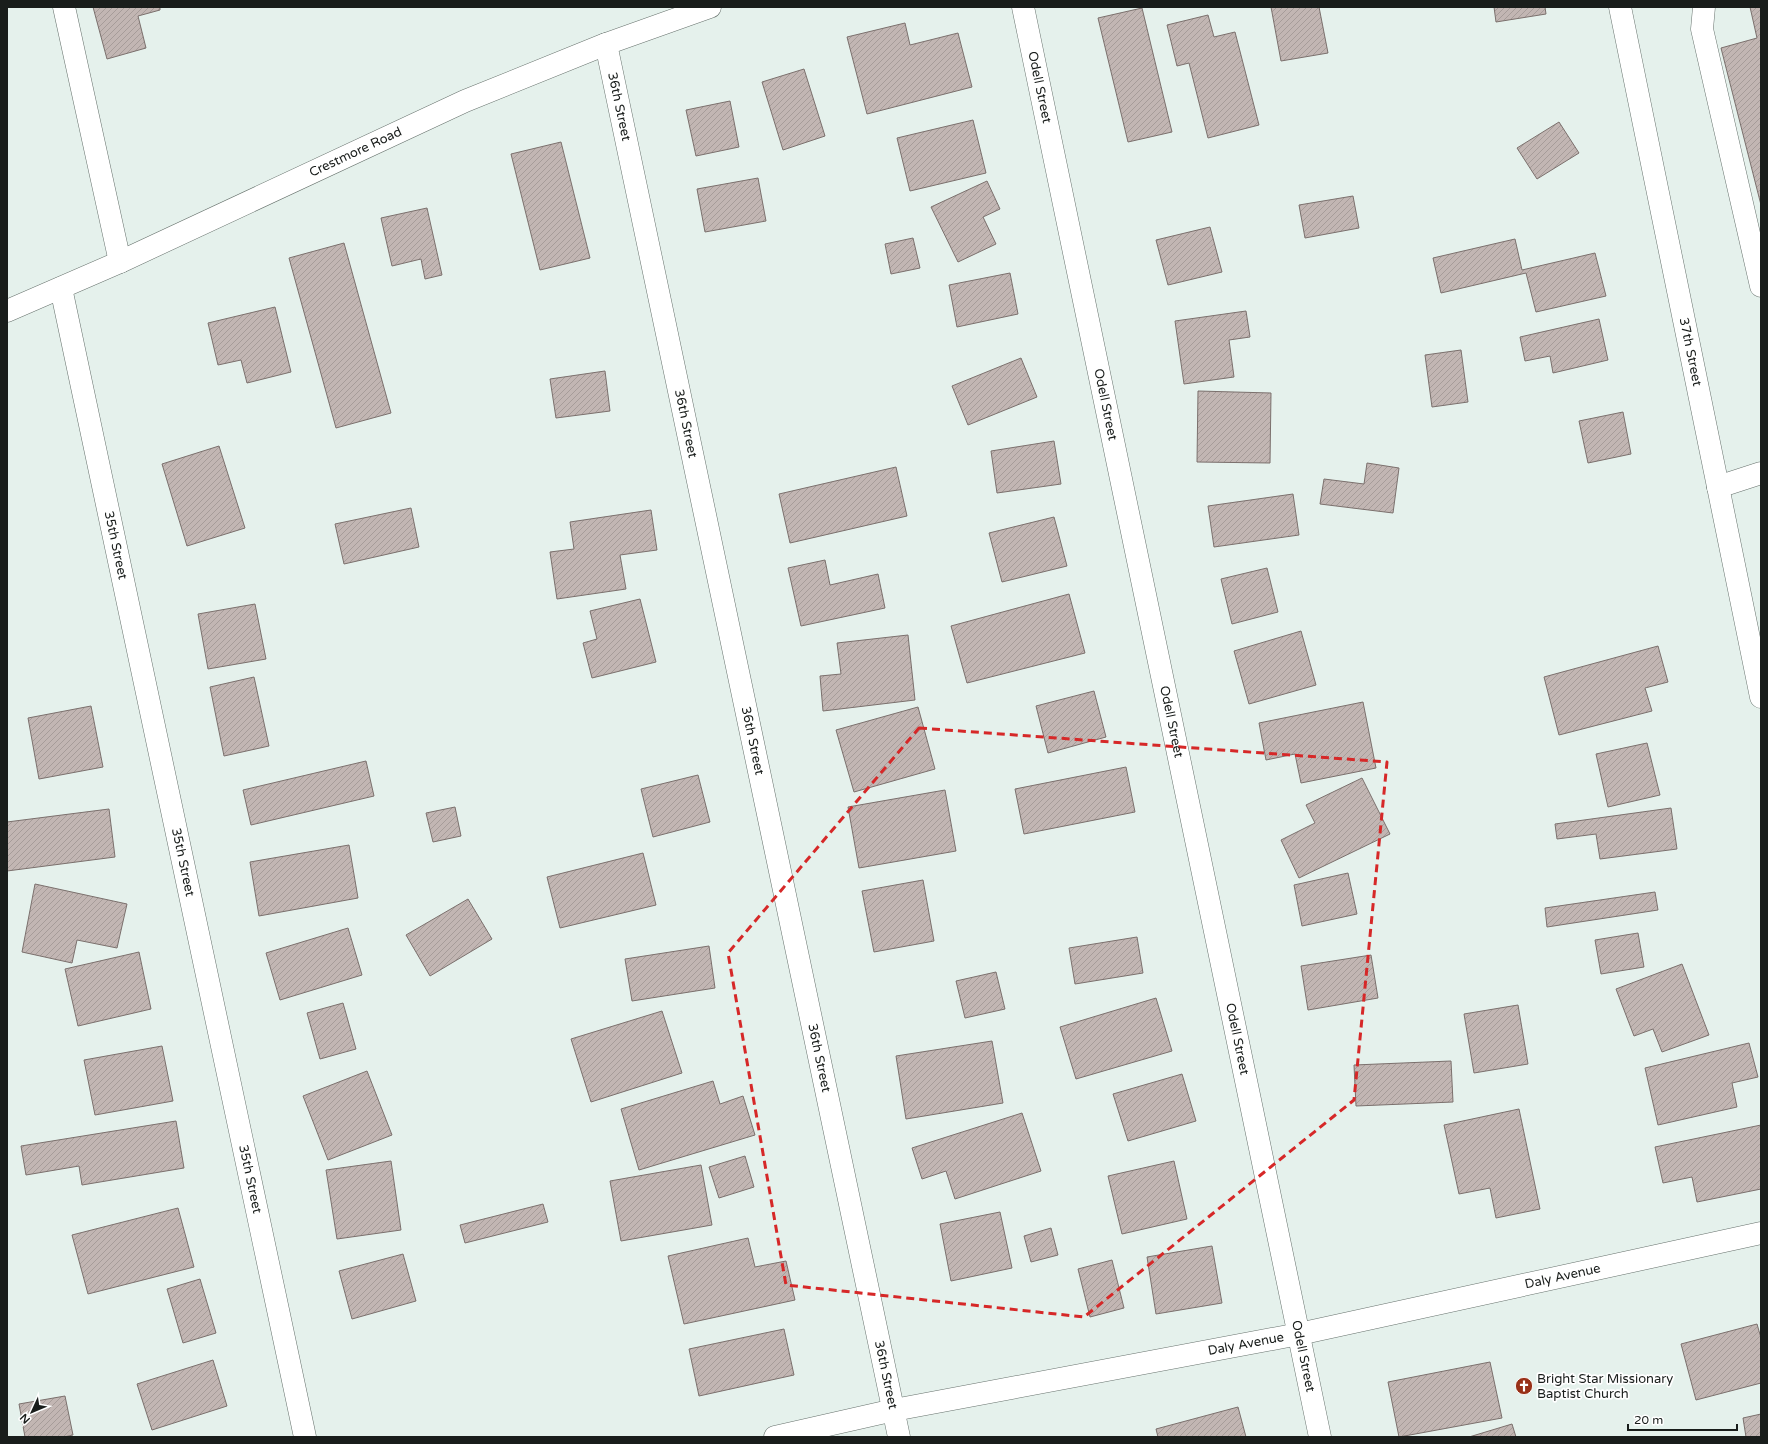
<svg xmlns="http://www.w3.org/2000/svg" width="1768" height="1444" viewBox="0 0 1768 1444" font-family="'Varela Round',sans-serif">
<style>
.building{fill:url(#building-hatch);stroke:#7b706d}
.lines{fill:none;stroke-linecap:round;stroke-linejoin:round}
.minor-casing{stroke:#67726d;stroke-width:23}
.minor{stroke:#fff;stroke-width:22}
.marked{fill:none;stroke:#d62828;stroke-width:3;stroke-dasharray:8 5;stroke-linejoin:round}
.labels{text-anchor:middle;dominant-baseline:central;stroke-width:3.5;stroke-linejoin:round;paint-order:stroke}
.street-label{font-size:13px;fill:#191d1b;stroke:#fff}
.poi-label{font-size:13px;fill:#191d1b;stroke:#fff;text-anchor:start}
</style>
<defs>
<pattern id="building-hatch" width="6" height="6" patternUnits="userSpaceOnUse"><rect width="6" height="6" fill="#c2b6b3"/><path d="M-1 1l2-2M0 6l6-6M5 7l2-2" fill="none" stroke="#a69c99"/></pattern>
</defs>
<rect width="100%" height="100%" fill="#e5f1ec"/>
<path class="building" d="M93 7H160V10L138 16 146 48 107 59Z
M1271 7H1319L1328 53 1281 61Z
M1494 7H1545L1546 14 1496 22Z
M1750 7H1761V205L1721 48 1757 38Z
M1142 8 1172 132 1128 142 1098 18Z
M1208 15 1214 37 1235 32 1259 125 1208 138 1189 63 1177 66 1167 25Z
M905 23 910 45 958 33 972 87 867 114 847 37Z
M804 69 825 136 783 150 762 82Z
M730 101 739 147 696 156 686 110Z
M973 120 986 173 910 191 897 138Z
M1559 122 1579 153 1537 179 1517 148Z
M561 142 590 258 540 270 511 154Z
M758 178 766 221 705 232 697 189Z
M987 181 1000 209 983 217 996 244 958 262 931 207Z
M1353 196 1359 228 1305 238 1299 205Z
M427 208 442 275 425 279 421 259 392 266 381 218Z
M1210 227 1222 272 1168 285 1156 240Z
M913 238 920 268 891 274 885 244Z
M1515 239 1522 270 1595 253 1606 296 1536 312 1526 273 1441 293 1433 258Z
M344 243 391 413 336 428 289 258Z
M1010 273 1018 314 957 327 949 285Z
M275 307 291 372 247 383 241 360 218 365 208 323Z
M1246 311 1250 337 1229 340 1234 377 1184 384 1175 321Z
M1599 319 1608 360 1553 373 1550 356 1525 361 1520 337Z
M1461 350 1468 402 1432 407 1425 355Z
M1021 358 1037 397 968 425 952 386Z
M605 371 610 411 556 418 550 379Z
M1198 391 1271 393 1270 463 1197 462Z
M1623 412 1631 454 1588 463 1579 421Z
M1054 441 1061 484 997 493 991 451Z
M219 446 245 528 187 546 162 464Z
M1367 463 1399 468 1393 513 1320 504 1324 479 1364 484Z
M896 467 907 516 790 543 779 494Z
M1293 494 1299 535 1214 547 1208 506Z
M411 508 419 547 344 564 335 524Z
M651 510 657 550 620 555 626 589 557 599 550 552 574 549 570 522Z
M1054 517 1067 566 1002 582 989 533Z
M825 560 830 585 878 574 885 608 801 626 788 568Z
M1267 568 1278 612 1232 624 1221 579Z
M1069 594 1085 653 967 683 951 626Z
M640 599 656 662 592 678 583 643 597 639 590 611Z
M255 604 266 659 208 669 198 614Z
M1301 631 1316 685 1249 704 1234 651Z
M908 635 915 700 823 711 820 676 841 674 837 643Z
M1658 646 1668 682 1645 688 1652 711 1559 735 1544 677Z
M254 677 269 746 224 756 210 687Z
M1094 691 1106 737 1048 753 1036 706Z
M1363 702 1376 768 1301 783 1295 754 1266 760 1259 723Z
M91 706 103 767 39 779 28 718Z
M918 707 935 769 854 792 836 730Z
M1647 743 1660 795 1608 807 1596 754Z
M366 761 374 796 251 825 243 790Z
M1126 767 1135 812 1024 834 1015 789Z
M698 775 710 822 653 837 641 789Z
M1362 778 1390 834 1299 878 1281 840 1315 823 1306 805Z
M945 790 956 851 859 868 848 807Z
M455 807 461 836 433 842 426 813Z
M1671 808 1677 849 1600 859 1596 834 1557 839 1555 824Z
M109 809 115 857 7 871V822Z
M349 845 358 898 259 916 250 862Z
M643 853 656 905 560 928 547 877Z
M1348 873 1357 914 1302 926 1294 885Z
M923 880 934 941 874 952 862 891Z
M35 884 127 904 117 948 77 940 72 963 22 952Z
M1655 892 1658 910 1547 927 1545 908Z
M468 899 492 939 430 976 406 935Z
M348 928 362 975 280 1000 266 953Z
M1638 933 1644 967 1601 974 1595 940Z
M1137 937 1143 973 1075 984 1069 948Z
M709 946 715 988 632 1001 625 959Z
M139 952 151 1009 78 1026 65 969Z
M1371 955 1378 998 1308 1010 1301 966Z
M1682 964 1709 1035 1662 1052 1653 1029 1634 1036 1616 989Z
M996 972 1005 1009 965 1018 956 981Z
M1156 998 1172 1051 1076 1079 1060 1027Z
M343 1003 356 1049 320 1059 307 1013Z
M1518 1005 1528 1064 1474 1073 1464 1014Z
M662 1011 682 1073 591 1102 571 1039Z
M992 1041 1003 1103 906 1119 896 1056Z
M1749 1043 1758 1077 1732 1083 1737 1107 1658 1125 1645 1068Z
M162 1046 173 1101 95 1115 84 1060Z
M1451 1061 1453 1102 1356 1106 1354 1065Z
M367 1071 392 1135 328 1160 303 1096Z
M1182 1074 1196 1121 1128 1141 1113 1094Z
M713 1081 720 1104 743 1096 755 1135 639 1170 621 1109Z
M1519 1109 1540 1209 1496 1218 1490 1188 1459 1194 1444 1125Z
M1022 1113 1041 1171 955 1199 946 1171 922 1179 912 1148Z
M176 1121 184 1168 82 1185 79 1166 26 1175 21 1146Z
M1761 1125V1189L1697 1202 1692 1177 1663 1183 1655 1147Z
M745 1156 754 1187 719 1198 709 1167Z
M391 1161 401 1230 337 1239 326 1170Z
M1174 1161 1187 1219 1122 1234 1108 1176Z
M701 1165 712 1225 621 1241 610 1181Z
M543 1204 548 1222 465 1243 460 1225Z
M178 1208 194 1267 88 1294 72 1235Z
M1000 1212 1012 1268 951 1281 940 1224Z
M1051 1228 1058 1255 1031 1262 1024 1236Z
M748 1238 755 1267 786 1261 795 1300 684 1324 668 1256Z
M1212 1246 1222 1303 1156 1314 1147 1257Z
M403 1254 416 1301 352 1319 339 1271Z
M1112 1260 1124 1308 1090 1317 1078 1269Z
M200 1279 216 1333 183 1343 167 1289Z
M1757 1324 1761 1338V1383L1696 1400 1681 1344Z
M784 1329 794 1375 699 1396 689 1349Z
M213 1360 227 1406 152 1430 137 1384Z
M1490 1362 1502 1418 1399 1437 1388 1382Z
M65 1396 73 1435 64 1437H25L19 1404Z
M1238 1407 1246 1437H1158L1156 1429Z
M1761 1414V1437H1746L1743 1418Z
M1512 1424 1516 1437H1469Z"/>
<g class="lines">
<defs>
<g id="minor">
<path d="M64 7 120 262"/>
<path id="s1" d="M1023 7 1320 1437"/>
<path id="s2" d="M1620 7 1761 697"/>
<path d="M1704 7 1702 29 1761 286"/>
<path id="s3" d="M606 44 899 1437"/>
<path id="s4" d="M61 288 305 1437"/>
<path id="s5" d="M7 311 120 262 465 101 606 44 710 7"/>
<path d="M1718 487 1761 473"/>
<path id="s6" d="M775 1437 894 1410 1299 1334 1761 1233"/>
</g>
</defs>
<use href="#minor" class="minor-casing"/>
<use href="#minor" class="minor"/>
</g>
<path class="marked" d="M919 728 1387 762 1354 1100 1084 1317 786 1285 728 953Z"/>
<defs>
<symbol id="church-disc" viewBox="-11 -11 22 22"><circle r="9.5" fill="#983017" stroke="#fff"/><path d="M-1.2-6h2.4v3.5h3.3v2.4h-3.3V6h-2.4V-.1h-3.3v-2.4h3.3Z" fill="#fff"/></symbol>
</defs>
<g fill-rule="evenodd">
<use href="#church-disc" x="1514" y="1376" width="20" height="20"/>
</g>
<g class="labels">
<g class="street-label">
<text stroke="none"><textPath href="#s1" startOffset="82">Odell Street</textPath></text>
<text stroke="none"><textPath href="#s3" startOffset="64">36th Street</textPath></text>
<text stroke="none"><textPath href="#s5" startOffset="383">Crestmore Road</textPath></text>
<text stroke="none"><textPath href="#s2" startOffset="352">37th Street</textPath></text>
<text stroke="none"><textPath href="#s1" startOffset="406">Odell Street</textPath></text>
<text stroke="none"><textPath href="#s3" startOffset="388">36th Street</textPath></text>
<text stroke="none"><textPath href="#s4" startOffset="263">35th Street</textPath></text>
<text stroke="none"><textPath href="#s1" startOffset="730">Odell Street</textPath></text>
<text stroke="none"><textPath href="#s3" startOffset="712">36th Street</textPath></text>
<text stroke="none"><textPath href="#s4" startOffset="587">35th Street</textPath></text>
<text stroke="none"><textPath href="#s1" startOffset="1054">Odell Street</textPath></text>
<text stroke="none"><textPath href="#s3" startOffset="1036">36th Street</textPath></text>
<text stroke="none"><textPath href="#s4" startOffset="911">35th Street</textPath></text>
<text stroke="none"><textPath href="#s6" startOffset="804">Daly Avenue</textPath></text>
<text stroke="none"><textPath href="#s6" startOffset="480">Daly Avenue</textPath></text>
<text stroke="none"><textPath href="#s1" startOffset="1378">Odell Street</textPath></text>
<text stroke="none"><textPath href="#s3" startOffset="1360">36th Street</textPath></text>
</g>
<g class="poi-label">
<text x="1537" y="1379">Bright Star Missionary<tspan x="1537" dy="15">Baptist Church</tspan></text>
</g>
</g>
<rect width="1768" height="1444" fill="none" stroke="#191d1b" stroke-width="16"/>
<g transform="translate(32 1412) rotate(226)" stroke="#ffffff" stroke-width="3" paint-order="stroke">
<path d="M0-3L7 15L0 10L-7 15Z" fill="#191d1b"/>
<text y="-6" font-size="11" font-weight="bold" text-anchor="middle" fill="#191d1b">N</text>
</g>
<path d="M1628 1424v6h109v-6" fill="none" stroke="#191d1b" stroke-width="2"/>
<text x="1634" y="1424" font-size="12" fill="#191d1b" stroke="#ffffff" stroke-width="3" paint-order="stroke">20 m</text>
</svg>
